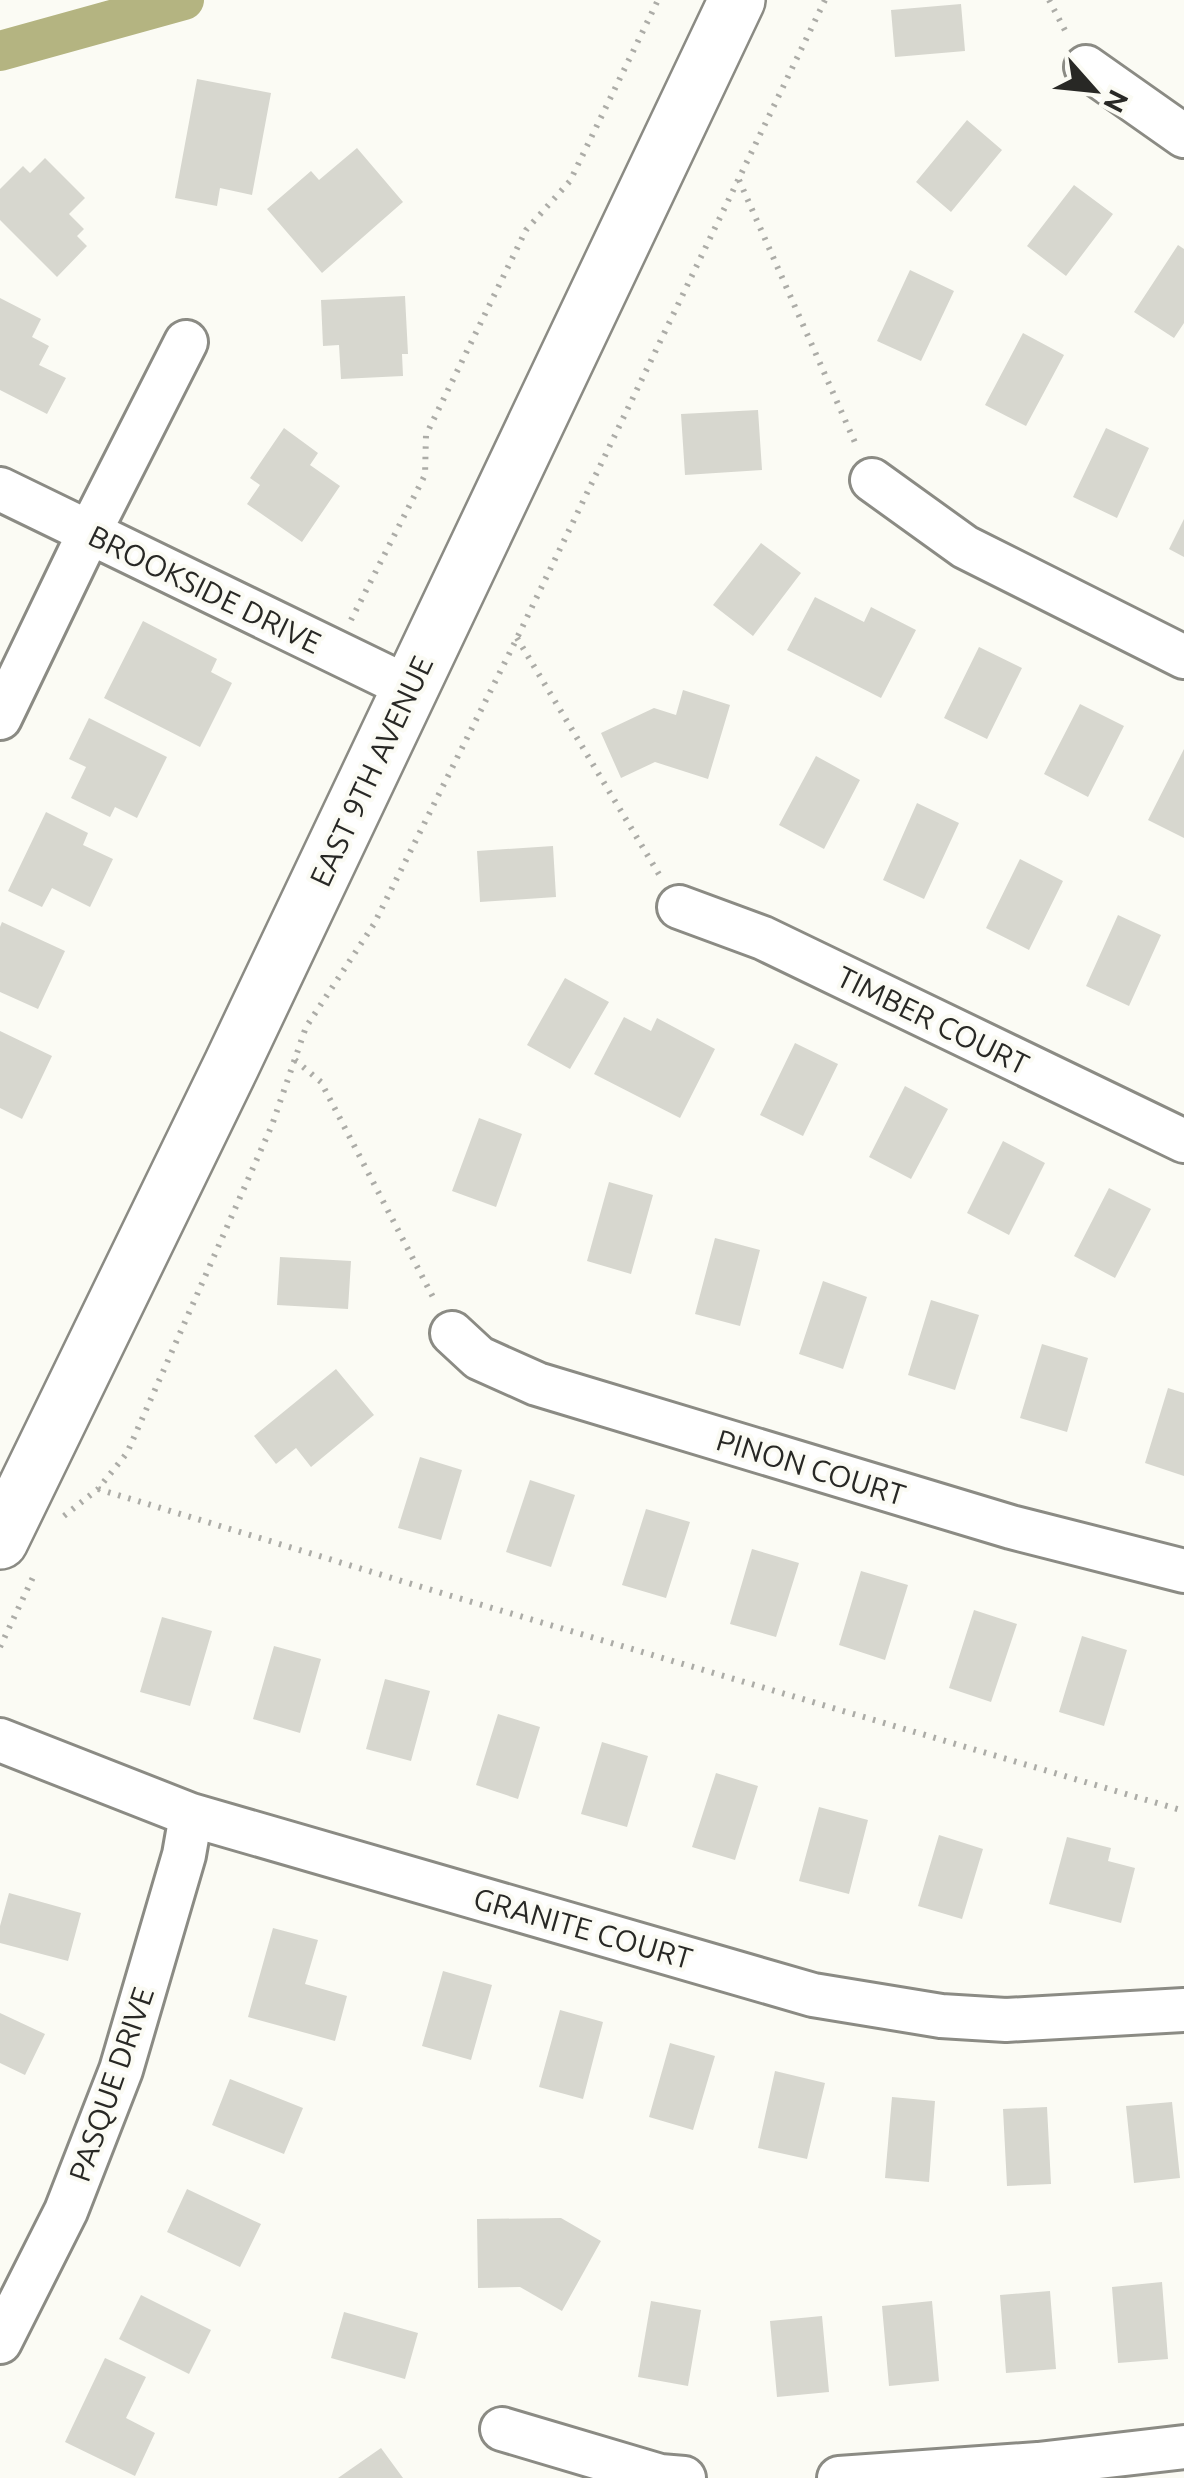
<svg xmlns="http://www.w3.org/2000/svg" width="1184" height="2478" viewBox="0 0 1184 2478" font-family="Ubuntu,sans-serif">
<style>
.lines{fill:none;stroke-linecap:round;stroke-linejoin:round}
.canal{stroke:#b4b481;stroke-width:40}
.building{fill:#d7d7cf}
.street-casing{stroke:#8b8b84;stroke-width:48}
.secondary-casing{stroke:#8b8b84;stroke-width:60}
.path{stroke:#acaca7;stroke-width:6;stroke-dasharray:2.5 8;stroke-linecap:butt}
.street{stroke:#fff;stroke-width:42}
.secondary{stroke:#fff;stroke-width:55}
.labels{text-anchor:middle;dominant-baseline:central;stroke-width:8;stroke-linejoin:round;paint-order:stroke}
.street-label{font-size:30px;fill:#282825;stroke:#fbfbf4}
</style>
<rect width="100%" height="100%" fill="#fbfbf4"/>
<g class="lines">
<path class="canal" d="M0 51 184 0"/>
</g>
<path class="building" d="M961 4 965 51 895 57 891 10Z
M197 79 271 93 252 195 220 188 217 206 175 198Z
M967 120 1002 150 951 212 916 182Z
M357 148 403 202 322 273 267 209 311 171 319 180Z
M45 158 85 198 69 214 84 229 77 236 87 246 57 277 0 220V189L23 166 30 173Z
M1074 185 1113 214 1066 276 1027 246Z
M1178 245 1184 249V323L1174 338 1134 312Z
M910 270 954 291 921 361 877 341Z
M405 296 408 354H402L403 376 341 379 339 345 323 346 321 300Z
M0 298 41 319 32 337 49 346 39 365 66 378 47 414 0 390Z
M1023 333 1064 355 1026 426 985 405Z
M758 410 762 470 685 475 681 414Z
M284 428 318 453 310 465 340 486 302 542 247 504 260 485 250 478Z
M1106 428 1149 448 1117 518 1073 497Z
M1184 519V557L1169 549Z
M761 543 801 573 753 636 713 605Z
M815 597 864 622 871 607 916 630 881 698 787 650Z
M143 621 217 659 211 672 232 683 200 747 104 698Z
M979 647 1022 668 987 739 944 718Z
M683 690 730 705 708 779 655 762 621 778 601 733 654 708 676 715Z
M1080 704 1124 726 1088 797 1044 774Z
M89 718 167 757 137 818 115 807 110 817 71 798 86 767 69 759Z
M1184 749V838L1148 820Z
M816 756 860 780 824 849 779 825Z
M917 803 959 823 924 899 883 880Z
M46 812 88 833 83 845 113 859 90 907 52 888 42 907 8 891Z
M553 846 556 897 480 902 477 851Z
M1020 859 1063 881 1029 950 986 928Z
M1118 915 1161 935 1129 1006 1086 986Z
M2 922 65 951 38 1009 0 992V927Z
M565 978 609 1002 570 1069 527 1045Z
M624 1017 651 1031 657 1018 715 1049 680 1118 594 1074Z
M0 1031 52 1056 22 1119 0 1108Z
M795 1043 838 1064 803 1136 760 1115Z
M905 1086 948 1109 911 1179 869 1157Z
M479 1118 522 1134 496 1207 452 1191Z
M1003 1141 1045 1163 1009 1235 967 1213Z
M609 1182 653 1195 631 1274 587 1261Z
M1109 1188 1151 1209 1115 1278 1074 1256Z
M715 1238 760 1250 740 1326 695 1314Z
M280 1257 351 1261 348 1309 277 1305Z
M823 1281 867 1297 843 1369 799 1354Z
M931 1300 979 1315 955 1390 908 1375Z
M1042 1344 1088 1358 1067 1432 1020 1418Z
M336 1369 374 1415 311 1467 296 1448 276 1464 254 1436Z
M1168 1388 1184 1393V1476L1145 1463Z
M420 1457 462 1470 441 1540 398 1528Z
M530 1480 575 1495 551 1567 506 1552Z
M646 1509 690 1522 666 1598 622 1585Z
M752 1549 799 1563 776 1637 730 1624Z
M861 1571 908 1585 885 1660 839 1645Z
M974 1610 1017 1624 991 1702 949 1688Z
M162 1617 212 1631 190 1706 140 1692Z
M1082 1636 1127 1650 1104 1726 1059 1712Z
M274 1646 321 1659 300 1733 253 1719Z
M385 1679 430 1691 411 1761 366 1749Z
M498 1714 540 1727 518 1799 476 1785Z
M602 1742 648 1756 627 1827 581 1814Z
M716 1773 758 1786 735 1860 692 1847Z
M819 1807 868 1820 849 1894 799 1881Z
M939 1835 983 1849 962 1919 918 1906Z
M1067 1837 1111 1848 1108 1861 1135 1868 1121 1923 1049 1904Z
M9 1893 81 1913 68 1961 0 1943V1926Z
M273 1928 318 1940 305 1984 347 1996 335 2041 248 2017Z
M443 1971 492 1985 471 2060 422 2046Z
M560 2010 603 2022 583 2099 539 2087Z
M0 2013 45 2034 25 2075 0 2063Z
M670 2043 715 2056 693 2130 649 2117Z
M775 2071 825 2083 807 2159 758 2148Z
M230 2079 303 2108 284 2154 212 2125Z
M892 2097 935 2101 929 2182 885 2178Z
M1172 2102 1180 2178 1134 2183 1126 2106Z
M1047 2107 1051 2184 1007 2186 1003 2109Z
M187 2189 261 2224 240 2267 167 2232Z
M561 2218 601 2241 562 2311 520 2287 478 2288 477 2219Z
M1162 2282 1168 2359 1118 2363 1112 2287Z
M1050 2291 1056 2369 1006 2373 1000 2295Z
M141 2295 211 2330 189 2374 119 2339Z
M651 2301 701 2310 688 2386 638 2377Z
M932 2301 939 2381 889 2386 882 2306Z
M344 2312 418 2333 405 2379 331 2358Z
M822 2316 829 2392 777 2397 770 2321Z
M105 2358 146 2377 126 2418 155 2433 135 2476 65 2442Z
M381 2448 403 2478H338Z"/>
<g class="lines">
<defs>
<path id="street" d="M1086 67 1184 136
M872 480 965 547 1184 657
M0 489 410 688
M0 718 89 533 186 342
M679 907 763 938 1184 1141
M452 1333 479 1358 537 1384 1011 1527 1184 1571
M0 1740 191 1815 813 1995 941 2016 1006 2020 1184 2010
M0 2342 66 2211 121 2070 184 1855 191 1815
M502 2429 660 2476 684 2478
M839 2478 1038 2464 1184 2447"/>
<path id="secondary" d="M0 1541 232 1064 737 0"/>
</defs>
<use href="#street" class="street-casing"/>
<use href="#secondary" class="secondary-casing"/>
<path class="path" d="M1049 0 1068 36
M739 180 857 447
M351 620 425 475 426 435 526 230 570 181 658 0
M517 638 660 876
M295 1060 321 1082 435 1301
M98 1489 448 1595 1184 1811
M64 1516 98 1489 127 1453 272 1125 306 1027 374 924 517 638 825 0
M0 1647 36 1571"/>
<use href="#street" class="street"/>
<use href="#secondary" class="secondary"/>
</g>
<g class="labels">
<g class="street-label">
<text transform="translate(205 589) rotate(26)">BROOKSIDE DRIVE</text>
<text transform="translate(371 771) rotate(-65)">EAST 9TH AVENUE</text>
<text transform="translate(933 1020) rotate(26)">TIMBER COURT</text>
<text transform="translate(811 1467) rotate(17)">PINON COURT</text>
<text transform="translate(583 1928) rotate(16)">GRANITE COURT</text>
<text transform="translate(111 2084) rotate(-71)">PASQUE DRIVE</text>
</g>
</g>
<g transform="translate(1094 90) rotate(117)" stroke="#fbfbf4" stroke-width="8" paint-order="stroke">
<path d="M0-8L18 38L0 25L-18 38Z" fill="#282825"/>
<text y="-15" font-size="28" font-weight="bold" text-anchor="middle" fill="#282825">N</text>
</g>
</svg>
